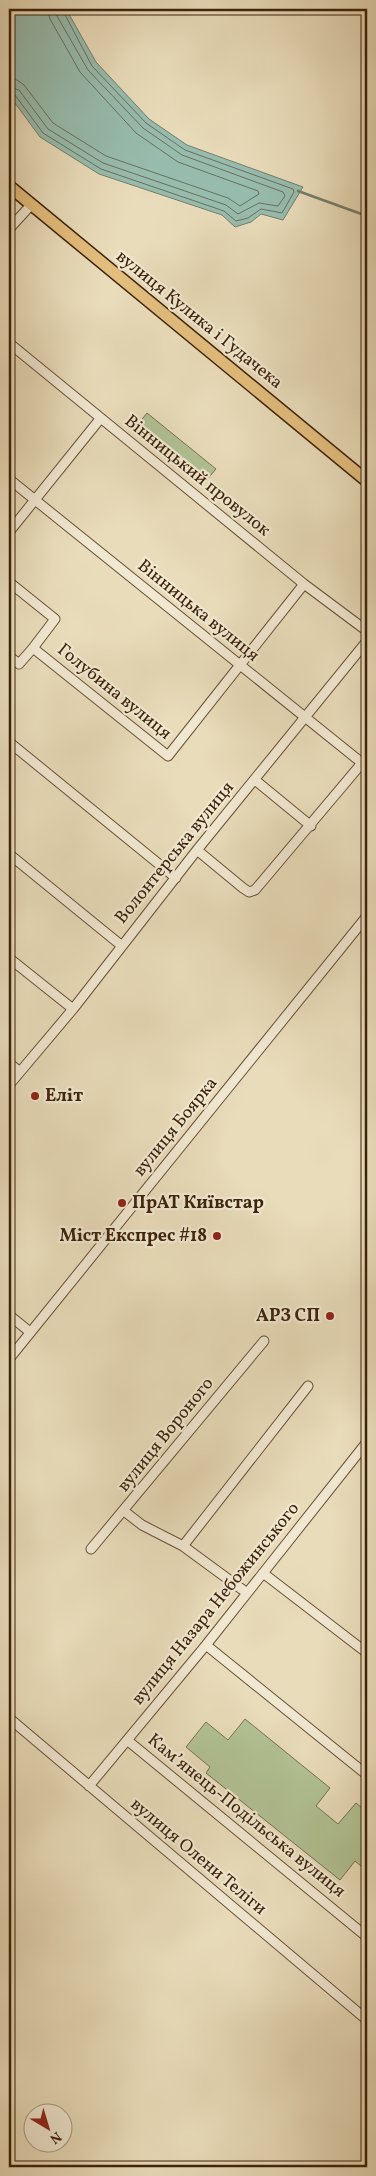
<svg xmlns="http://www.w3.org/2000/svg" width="376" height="2176" viewBox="0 0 376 2176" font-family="Vollkorn,serif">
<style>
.green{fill:#b1c294;stroke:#777250}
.water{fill:#97bcae;stroke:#737f6d}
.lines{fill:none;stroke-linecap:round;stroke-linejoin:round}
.shore{stroke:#6a705c;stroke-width:1}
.stream{stroke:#737f6d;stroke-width:2.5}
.minor-casing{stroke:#685137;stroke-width:11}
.major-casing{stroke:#3d230b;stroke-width:14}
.minor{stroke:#f1e8d2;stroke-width:9}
.major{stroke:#e4be7d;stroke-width:11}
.poi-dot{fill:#8f2418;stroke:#f1e8d2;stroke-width:2}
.labels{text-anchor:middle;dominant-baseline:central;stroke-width:4.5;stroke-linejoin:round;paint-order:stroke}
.street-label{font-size:18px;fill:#3d230b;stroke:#f1e8d2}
.poi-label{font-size:18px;font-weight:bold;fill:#3d230b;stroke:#f1e8d2;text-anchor:start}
</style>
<rect width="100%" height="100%" fill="#e9dcba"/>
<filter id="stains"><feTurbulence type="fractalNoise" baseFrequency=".004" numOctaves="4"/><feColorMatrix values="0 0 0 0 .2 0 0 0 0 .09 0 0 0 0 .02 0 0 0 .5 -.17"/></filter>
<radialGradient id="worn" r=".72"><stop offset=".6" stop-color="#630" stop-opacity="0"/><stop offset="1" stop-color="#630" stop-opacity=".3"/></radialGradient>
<path class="green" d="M147 413 216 469 204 483 135 428Z
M245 1719 330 1788 316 1806 338 1824 356 1803 367 1812V1871L355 1861 340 1880 206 1773 210 1767 186 1747 206 1722 228 1740Z"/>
<path class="water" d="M9 9H66L96 62 149 119 187 145 303 187 283 220 261 214 251 222 235 227 222 215 99 174 40 137 9 95Z"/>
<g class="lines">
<path class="shore" d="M9 79 17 80 24 85 53 123 106 156 228 198 240 206 259 194 258 191 178 162 136 133 80 72 50 19 48 9
M9 87 19 90 48 129 103 163 226 205 238 214 259 203 278 206 285 196 283 192 182 155 143 128 88 70 57 16 56 9
M9 93 15 95 43 133 101 169 224 211 236 221 248 218 261 209 282 213 294 192 293 189 185 150 146 123 92 66 62 9"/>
<path class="stream" d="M298 191 367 216"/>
<defs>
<path id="minor" d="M9 229 31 205
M9 343 304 584 367 631
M9 479 367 767
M9 532 100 419
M9 582 55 619 33 648
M9 656 19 664 33 648 168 756 304 584
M9 742 176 878
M255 780 311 826
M197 850 243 888 249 892 255 890 362 763
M9 854 122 946
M9 958 73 1009
M9 1063 20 1072
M9 1085 73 1009 197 850 367 641
M9 1315 30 1332
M9 1359 367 916
M124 1511 142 1525 183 1546 247 1593
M183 1546 308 1386
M91 1549 264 1341
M263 1573 367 1653
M206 1645 367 1775
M9 1718 367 2020
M127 1740 367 1937
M89 1786 206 1645 367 1442"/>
<path id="major" d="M9 186 367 481"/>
</defs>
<use href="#minor" class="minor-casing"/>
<use href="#major" class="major-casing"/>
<use href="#minor" class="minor"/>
<use href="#major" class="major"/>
</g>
<g class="poi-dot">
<circle cx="35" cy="1096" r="5"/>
<circle cx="122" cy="1203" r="5"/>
<circle cx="217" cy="1236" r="5"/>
<circle cx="330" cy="1316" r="5"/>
</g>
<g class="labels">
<g class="street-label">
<text transform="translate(199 320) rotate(39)">вулиця Кулика і Гудачека</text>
<text transform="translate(197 476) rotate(39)">Вінницький провулок</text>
<text transform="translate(198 611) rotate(39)">Вінницька вулиця</text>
<text transform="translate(114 692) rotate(39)">Голубина вулиця</text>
<text transform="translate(175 853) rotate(-51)">Волонтерська вулиця</text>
<text transform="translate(176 1127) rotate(-51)">вулиця Боярка</text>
<text transform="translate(166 1435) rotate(-51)">вулиця Вороного</text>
<text transform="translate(216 1604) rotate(-51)">вулиця Назара Небожинського</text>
<text transform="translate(246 1816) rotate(39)">Камʼянець-Подільська вулиця</text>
<text transform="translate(198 1857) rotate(40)">вулиця Олени Теліги</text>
</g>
<g class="poi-label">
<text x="45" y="1096">Еліт</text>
<text x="132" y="1203">ПрАТ Київстар</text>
<text x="207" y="1236" text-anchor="end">Міст Експрес #18</text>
<text x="320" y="1316" text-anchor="end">АРЗ СП</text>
</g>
</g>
<rect width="376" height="2176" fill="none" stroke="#e9dcba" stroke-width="30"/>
<rect x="10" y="10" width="356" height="2156" fill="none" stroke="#3d230b" stroke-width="2.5"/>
<rect x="15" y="15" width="346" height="2146" fill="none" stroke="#3d230b"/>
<g transform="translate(48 2128) rotate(142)"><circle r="24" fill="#f1e8d2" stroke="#a99982"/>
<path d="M0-4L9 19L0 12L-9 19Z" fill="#8f2418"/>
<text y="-8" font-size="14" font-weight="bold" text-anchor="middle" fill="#3d230b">N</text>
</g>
<rect width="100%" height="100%" filter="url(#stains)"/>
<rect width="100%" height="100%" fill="url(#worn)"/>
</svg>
